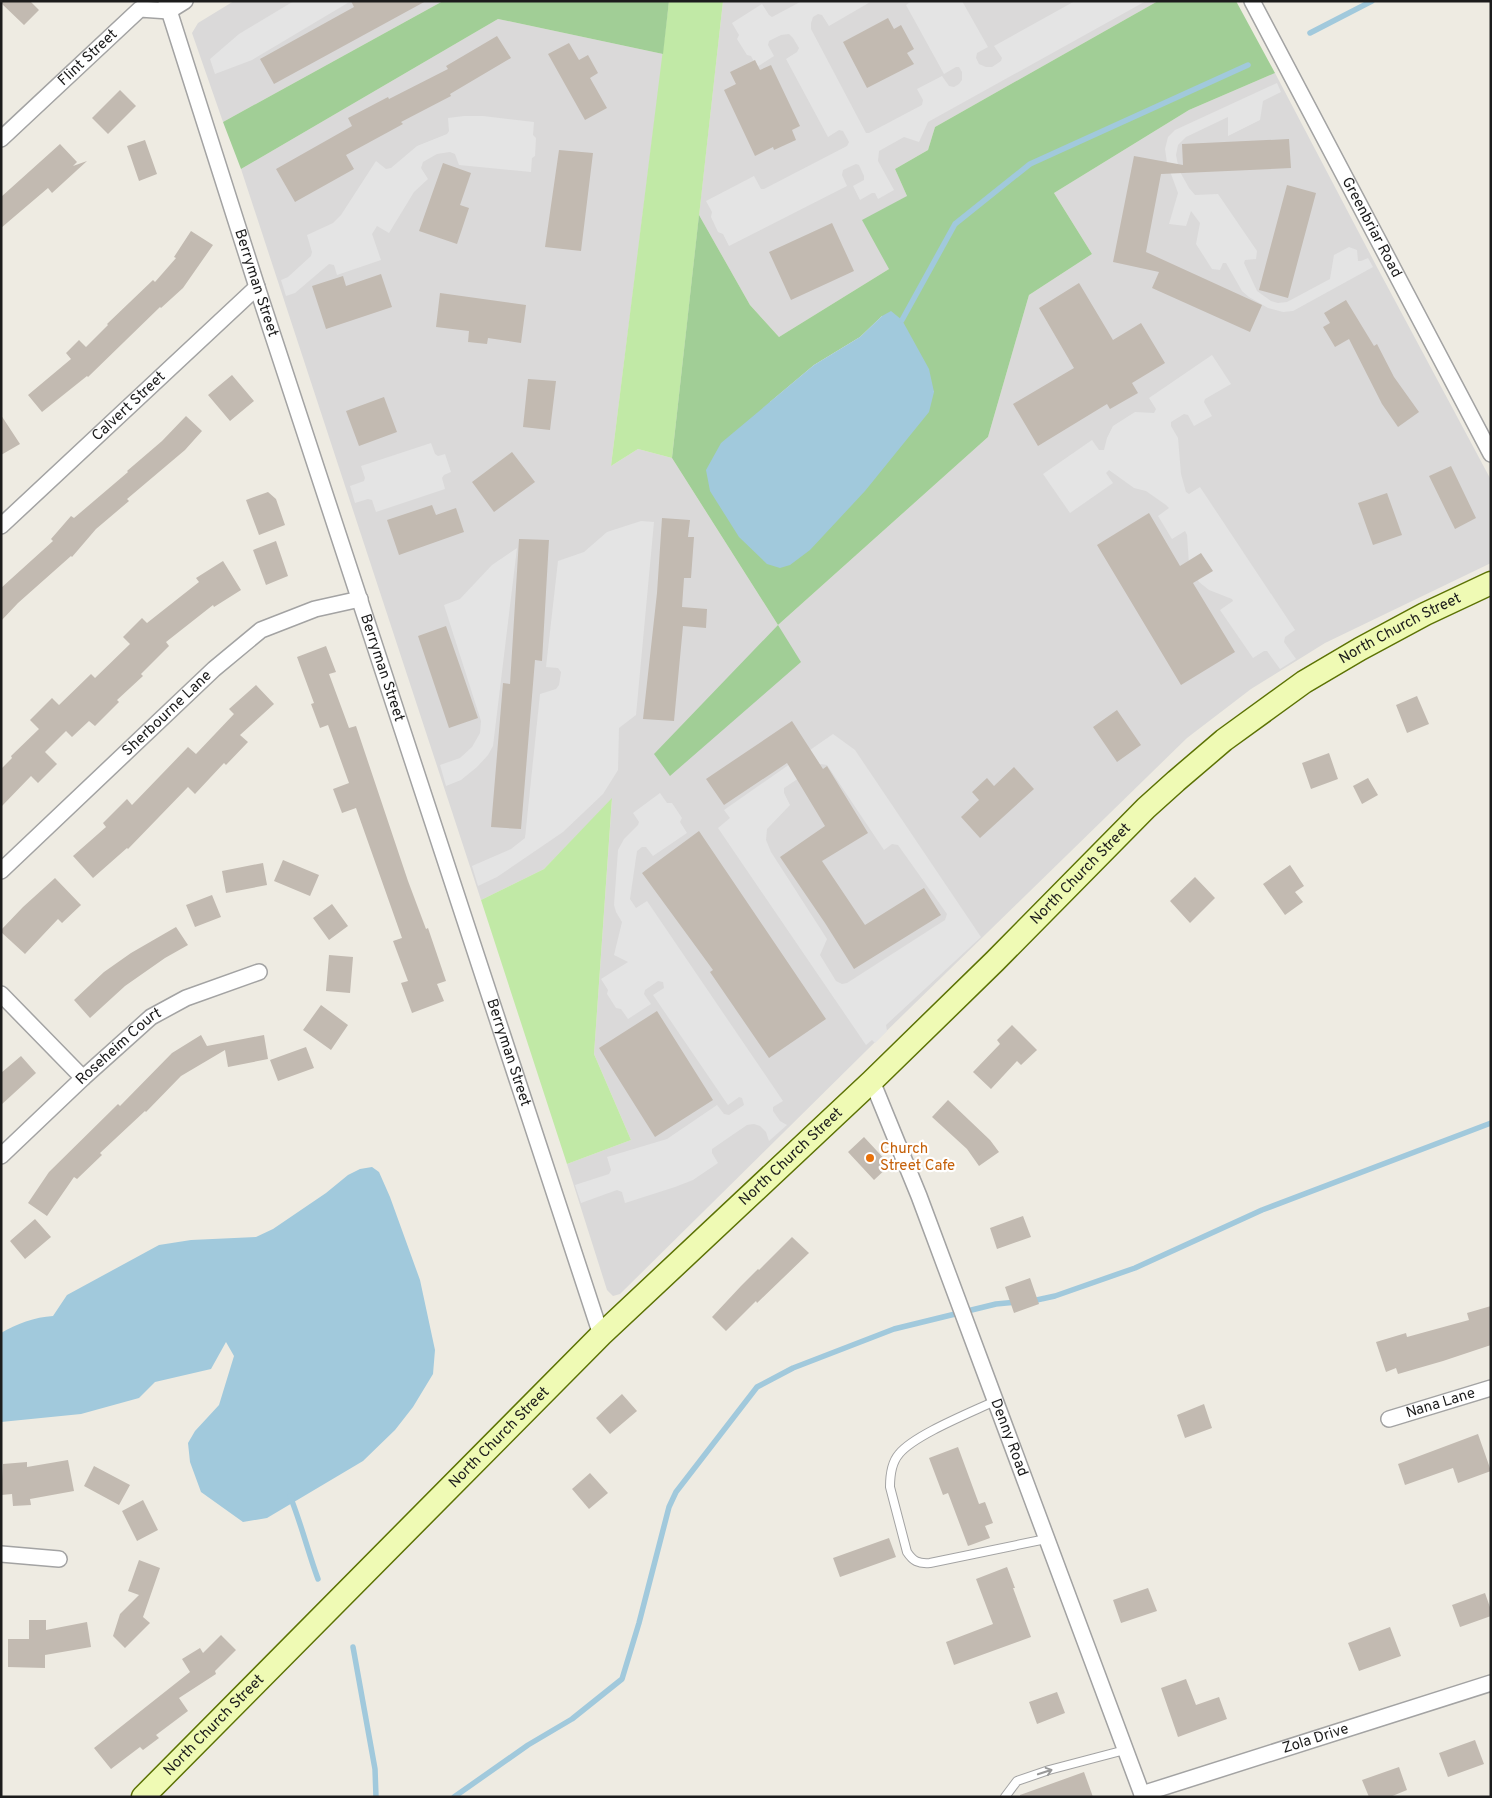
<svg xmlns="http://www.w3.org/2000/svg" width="1492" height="1798" viewBox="0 0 1492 1798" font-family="Overpass,sans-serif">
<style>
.residential{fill:#dad9d9;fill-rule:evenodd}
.grass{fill:#c1e9a6}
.forest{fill:#a1ce96;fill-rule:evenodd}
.parking{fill:#e4e4e4;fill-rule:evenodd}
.water{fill:#a1c9dc}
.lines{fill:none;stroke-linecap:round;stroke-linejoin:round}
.stream{stroke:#a1c9dc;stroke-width:5.5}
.building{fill:#c2bab1}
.lane-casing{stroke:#a3a3a3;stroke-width:10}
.street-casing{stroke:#a3a3a3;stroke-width:18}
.secondary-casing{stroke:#5c7204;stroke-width:25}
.lane{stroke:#fff;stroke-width:8}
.street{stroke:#fff;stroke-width:15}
.secondary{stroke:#effab4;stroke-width:22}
.oneway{stroke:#999}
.food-dot{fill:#e8710a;stroke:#fff;stroke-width:2}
.labels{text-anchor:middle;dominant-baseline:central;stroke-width:4.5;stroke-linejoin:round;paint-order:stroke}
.street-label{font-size:15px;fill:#1c1c1c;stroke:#fff}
.food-label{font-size:15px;fill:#c56008;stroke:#fff;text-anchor:start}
</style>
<rect width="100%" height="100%" fill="#eeebe2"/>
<path class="residential" d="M234 1H443L223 122 192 33 198 23Z
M723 1H1158L935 127 928 150 895 169 907 196 889 269 779 337 750 305 699 215Z
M498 19 663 54 611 466 638 449 672 458 778 625 988 437 1029 295 1092 254 1054 193 1189 110 1275 73 1378 269 1491 480V563L1325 643 1251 689 1187 738 866 1051 620 1294 613 1296 607 1290 567 1164 631 1140 594 1054 612 799 544 869 481 900 241 169ZM801 661 670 775 655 753Z"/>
<path class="grass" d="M669 1H723L672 458 638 449 611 466Z
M612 798 594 1054 631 1140 567 1164 481 900 544 869Z"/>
<path class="forest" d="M443 1H669L663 54 498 19 241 169 223 122Z
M1158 1H1236L1275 73 1189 110 1054 193 1092 254 1029 295 988 437 778 625 801 662 670 776 654 754 778 625 672 458 699 215 750 305 779 337 889 269 862 220 907 196 895 169 928 150 935 127ZM882 316 934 392 770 402 814 365 860 337Z"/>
<path class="parking" d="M294 1H351L252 60 215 74 210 59 239 34Z
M802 1H872L829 26 822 15 818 14 813 17 811 23V29L866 133H869L922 105 923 100 917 89 942 76 949 86 954 87 959 84 962 80V72L959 67H956L944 74 906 5 912 1H962L988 47 977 53 976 58 979 64 986 67H992L1001 61 1002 58 994 46 1075 1H1146L928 122 919 142 904 137 879 151 878 161 894 190 878 199 875 193H872L860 200 853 186 864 180V176L859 165 856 164 843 170 842 175 847 186 729 246 723 234 718 232 711 217 712 212 706 201 754 176 761 189H764L847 146 849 142 843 131 839 130 828 137 786 59 797 52 799 48 793 38 789 34 781 35 769 41 768 45 774 56 757 67 751 56 747 55 737 39 739 35 732 23 762 4 769 15 772 17Z
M1277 83 1281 92 1263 101 1260 120 1228 136V117L1186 137 1178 145 1176 155 1179 170 1189 188 1195 195 1218 194 1257 251 1256 259 1245 260 1244 263 1257 291 1271 301 1278 303 1287 302 1330 279 1334 255 1349 247 1357 250 1358 261H1361L1368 258 1373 267 1293 311 1283 312 1268 308 1249 297 1242 291 1226 263H1223L1220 270 1212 269 1196 244 1200 223 1191 211 1186 226 1169 224 1178 193 1167 163 1165 149 1168 137 1175 130Z
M464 116H483L534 122 533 135 536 138 535 156 532 158 531 172 459 165 455 154 450 152 437 154 423 162 421 168 428 179 414 192 389 233 377 226 372 234 381 260 337 275 334 265 329 264 295 293 286 296 281 280 288 277 311 256 312 252 307 235 333 223 341 215 376 161 386 169 391 168 417 146 447 134 449 131 448 118Z
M1212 355 1231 384 1205 399 1204 402 1212 416 1194 426 1188 415 1184 414 1171 422V426L1178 438 1181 474 1186 492 1189 494 1200 487 1295 630 1285 637 1284 642 1296 659 1280 669 1267 651H1264L1253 658 1220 610 1233 601 1232 599 1209 590 1199 582 1189 564 1187 535 1185 531 1172 539 1158 516 1169 508 1166 505 1146 491 1134 488 1109 470 1106 473 1113 483 1070 513 1043 474 1092 440 1099 450H1104L1107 438 1113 426 1135 412 1154 413 1156 409 1149 398Z
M431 443 435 454 438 456 445 454 451 472 444 475 442 478 445 489 376 512 372 500 368 499 355 503 350 486 364 481 365 478 361 466Z
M641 521 654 522 636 715 619 728 618 770 603 794 563 832 497 877 478 886 472 866 511 849 525 838 540 694 556 689 559 685 561 672 558 668 546 667 558 561 584 552 607 532Z
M517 548 493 746 488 755 477 767 461 780 446 786 440 765 460 758 472 747 480 733 481 721 444 605 460 599 492 565Z
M833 734 855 750 981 937 886 1025 887 1031 875 1043 872 1040 866 1045 718 828 730 818 724 810ZM820 764 827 765 884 850 892 844 898 845 947 914 945 920 847 983 842 984 836 981 820 955 827 939 771 852 766 840 767 829 790 805 784 793V788Z
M660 793 667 803H672L682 818 680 822 687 833 653 856 646 847H642L637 851 630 899 636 908 647 901 783 1101 773 1107V1111L780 1121 787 1125 769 1141 766 1132 760 1126 754 1124 747 1125 712 1149V1153L718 1163 693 1180 675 1187 625 1203 622 1192 617 1190 581 1203 575 1185 609 1174 611 1170 607 1157 667 1139 717 1105 724 1114 729 1115 744 1105 742 1098 739 1097 728 1105 653 995 664 988 663 982 658 981 645 990 644 994 651 1004 628 1019 621 1009 616 1008 607 994 608 990 601 979 628 962 614 955 622 922 616 912 614 905 618 850 624 839 638 825 639 822 633 813Z"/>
<path class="water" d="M891 311 902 320 929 369 934 392 929 412 865 491 810 550 790 565 780 568 767 564 739 537 710 491 706 470 721 443 814 365 860 337 882 316Z
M372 1167 379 1172 390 1197 420 1280 435 1350 433 1374 413 1407 395 1430 363 1461 267 1518 243 1522 201 1492 190 1462 188 1443 195 1431 219 1405 234 1356 226 1342 211 1369 155 1382 139 1398 81 1414 1 1422V1333C16 1324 35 1317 53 1316L67 1295 159 1245 191 1240 256 1237 273 1229 326 1193 348 1175 360 1169Z"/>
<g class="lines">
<path class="stream" d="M1310 33 1372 1
M902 320 955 224 1030 164 1248 65
M1032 1301 1055 1296 1135 1268 1262 1210 1491 1123
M290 1496C301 1523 308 1552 318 1579
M353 1647 375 1769 376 1797
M454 1797 528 1745 572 1719 622 1679 639 1623 669 1507 676 1492 757 1387 793 1368 894 1329 996 1304 1017 1302"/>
</g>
<path class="building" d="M1 1H30L39 10 24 25 1 3Z
M351 1H426L274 84 260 59 354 7Z
M888 18 894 29 901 25 914 49 907 53 914 64 867 88 843 42Z
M497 36 511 58 450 94 451 96 401 122 403 124 346 155 354 169 295 202 276 169 352 126 348 118 388 97 389 99 448 69 446 66Z
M569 43 579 60 588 55 598 73 590 78 607 108 585 120 548 54Z
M755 60 760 70 771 65 800 126 792 130 796 140 774 150 773 147 755 156 724 90 736 84 730 72Z
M120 90 136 106 108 134 92 118Z
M1289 139 1291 168 1161 174 1146 252 1262 305 1250 332 1152 288 1159 272 1113 262 1134 156 1183 165 1182 144Z
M145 140 157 174 139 181 127 146Z
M60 144 77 162 73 166 87 161 52 193 48 188 1 228V197Z
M559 150 593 153 581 251 545 247Z
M443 163 471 173 460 205 469 208 457 244 419 231Z
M1287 185 1316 193 1288 298 1259 290Z
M832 223 854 271 791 300 769 252Z
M191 231 213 245 183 288 161 308 160 307 88 377 87 376 42 412 28 395 71 359 66 353 79 340 86 347 108 325 107 324 153 280 155 282 176 258 174 257Z
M381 274 392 307 326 329 312 286 343 276 346 286Z
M1079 283 1113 340 1141 323 1165 363 1132 383 1138 393 1110 409 1107 404 1038 446 1013 404 1074 368 1039 308Z
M440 293 526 305 521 343 488 338 487 344 468 342 469 331 436 327Z
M1346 300 1374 346 1377 344 1394 377 1419 412 1398 427 1382 404 1349 339 1335 347 1323 327 1330 323 1324 313Z
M232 375 254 401 230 421 208 395Z
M528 379 556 381 550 430 523 427Z
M384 397 397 432 359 446 346 411Z
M1 415 20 444 1 455Z
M186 416 202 431 185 450 127 499 129 501 96 529 72 557 71 556 18 603 1 621V588L53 541 51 539 71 516 74 518 128 472 127 471 162 441Z
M512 452 535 482 494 512 472 482Z
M1451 466 1476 518 1455 529 1429 476Z
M268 492 276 499 285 525 259 535 246 500Z
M1387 493 1402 535 1373 545 1358 503Z
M432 505 436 515 456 508 464 532 399 555 387 520Z
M1149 513 1180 566 1201 553 1213 571 1193 583 1235 652 1181 685 1097 545Z
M662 518 690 520 688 537H694L691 578H684L682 607 707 609 706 628 683 626 674 721 643 719 657 593Z
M519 539 549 540 542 661 535 660 521 829 491 827 503 683 510 684Z
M276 541 288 576 266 585 253 550Z
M223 561 241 590 214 607 213 605 166 642 169 646 141 674 143 676 117 700 119 702 95 726 89 721 72 737 66 731 45 752 57 764 38 783 31 776 1 807V769L12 758 11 756 39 729 30 720 52 698 59 705 91 674 95 678 130 644 123 637 142 618 147 623 199 582 196 578Z
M446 626 478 718 449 728 418 636Z
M326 646 336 672 329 674 349 728 356 726 408 881 426 929 428 928 446 981 437 984 444 1001 412 1013 401 983 408 981 393 941 402 938 356 808 342 813 333 789 349 783 328 725 320 728 311 704 314 703 297 657Z
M256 685 274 704 240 735 248 742 226 765 224 763 195 794 188 787 128 849 127 848 93 878 73 856 106 827 103 823 127 799 132 805 188 747 196 754 234 714 229 709Z
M1417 696 1429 724 1407 733 1396 705Z
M1117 710 1141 745 1117 762 1093 727Z
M792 721 823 769 827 766 868 833 822 861 865 925 924 888 941 915 854 969 825 923 780 857 825 826 787 763 724 805 706 779Z
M1329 753 1338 779 1311 789 1302 763Z
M1014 767 1034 789 980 838 961 817 979 800 972 792 987 778 994 786Z
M1368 778 1378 795 1362 804 1353 786Z
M699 831 826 1019 769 1058 710 972 713 970 642 873Z
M283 860 319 875 310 896 274 881Z
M263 863 267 885 226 893 222 871Z
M1290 865 1304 886 1295 892 1303 902 1285 915 1263 884Z
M1195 877 1215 898 1190 923 1170 901Z
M55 878 81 905 62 923 58 919 25 954 1 932V930L23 907Z
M212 895 221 917 195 927 186 905Z
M332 904 348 926 329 940 313 918Z
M176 927 188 945 165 958 125 986 90 1018 74 1000 104 972 131 953Z
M329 955 353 957 350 993 326 991Z
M321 1005 348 1025 331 1050 303 1030Z
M657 1011 713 1100 655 1137 599 1048Z
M1012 1025 1037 1050 1021 1065 1017 1061 991 1089 973 1072 1000 1044 997 1040Z
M201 1035 207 1046 264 1035 268 1059 228 1067 225 1050 181 1076 146 1112 145 1111 100 1153 102 1155 77 1179 74 1177 47 1216 28 1203 49 1172 118 1104 120 1106 172 1053Z
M306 1047 314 1068 278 1081 270 1060Z
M21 1056 36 1073 1 1105V1073Z
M948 1100 990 1140 999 1152 979 1166 967 1149 932 1117Z
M864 1137 890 1165 874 1180 848 1152Z
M1023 1216 1031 1237 997 1249 990 1228Z
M35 1219 51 1237 25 1259 10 1241Z
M792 1237 809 1253 757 1303 756 1301 726 1331 712 1317 741 1286 758 1269 759 1270Z
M1030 1278 1039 1304 1014 1313 1005 1287Z
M1491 1306V1345L1443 1361 1398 1374 1396 1368 1386 1372 1376 1342 1406 1333 1407 1337 1469 1320 1467 1313Z
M622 1394 637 1411 610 1434 596 1418Z
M1204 1404 1212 1428 1185 1438 1177 1415Z
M1478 1434 1491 1471 1458 1483 1453 1468 1405 1485 1398 1464Z
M958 1447 979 1504 985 1502 993 1523 985 1526 990 1538 968 1546 948 1493 943 1495 929 1458Z
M68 1460 74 1491 30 1499 31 1505 13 1506 12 1494 1 1495 3 1464 27 1462V1467Z
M94 1466 130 1485 119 1505 84 1486Z
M590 1473 608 1493 589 1509 572 1489Z
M143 1500 158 1530 137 1541 122 1511Z
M889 1538 896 1557 840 1577 833 1558Z
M139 1560 160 1568 143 1617 150 1623 125 1648 113 1636 120 1614 139 1595 128 1591Z
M1007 1567 1015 1588H1013L1031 1637 954 1665 946 1642 993 1624 976 1579Z
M1148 1588 1157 1611 1121 1623 1113 1600Z
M1485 1593 1491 1610V1616L1460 1627 1452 1605Z
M29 1620H46V1630L87 1622 91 1647 45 1655V1668L8 1667V1639H29Z
M1390 1627 1401 1656 1359 1671 1348 1643Z
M221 1635 236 1650 215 1671 216 1674 179 1698 188 1711 156 1735 159 1738 143 1750 140 1747 111 1769 94 1748 190 1672 182 1659 200 1648 203 1653Z
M1186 1679 1196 1705 1219 1697 1227 1719 1178 1737 1161 1688Z
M1057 1692 1065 1713 1037 1724 1029 1702Z
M1475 1740 1484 1764 1448 1777 1439 1753Z
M1399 1767 1407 1790 1390 1797H1369L1362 1780Z
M1084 1772 1093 1797H1020V1795Z"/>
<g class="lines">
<defs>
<path id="lane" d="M995 1401C972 1412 914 1435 899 1454 892 1462 890 1476 890 1487L907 1552C913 1561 918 1564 930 1563L1046 1539
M1005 1797 1017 1781 1049 1770 1125 1750"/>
<g id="street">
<path id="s1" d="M166 1 257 287 601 1335"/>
<path id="s2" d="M1252 1 1491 454"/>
<path id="s3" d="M1 139 140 9 169 11 185 1"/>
<path id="s4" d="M1 526 257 287"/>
<path id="s5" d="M1 871 214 669 261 630 315 609 360 599"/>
<path d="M1 994 83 1078"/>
<path id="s6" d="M872 1081 919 1196 1143 1797"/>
<path id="s7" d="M1 1156 83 1078 151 1017 186 998 259 972"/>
<path id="s8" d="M1389 1419 1491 1388"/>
<path d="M1 1554 59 1559"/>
<path id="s9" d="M1142 1794 1491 1683"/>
</g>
<g id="secondary">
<path id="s10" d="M143 1797 601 1335 872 1081 995 961 1146 808 1176 781 1224 740 1304 682 1360 649 1425 614 1491 583"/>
</g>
</defs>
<use href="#lane" class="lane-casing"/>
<use href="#street" class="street-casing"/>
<use href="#secondary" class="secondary-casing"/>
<use href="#lane" class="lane"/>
<use href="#street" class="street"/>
<use href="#secondary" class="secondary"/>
</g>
<defs><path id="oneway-shaft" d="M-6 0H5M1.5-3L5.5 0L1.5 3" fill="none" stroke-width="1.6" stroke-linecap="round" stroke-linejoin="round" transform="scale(1.25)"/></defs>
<use class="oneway" href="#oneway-shaft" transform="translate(1045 1772) rotate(-18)"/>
<circle class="food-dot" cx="870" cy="1158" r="5"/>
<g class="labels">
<g class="street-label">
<text stroke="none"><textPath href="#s3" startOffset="119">Flint Street</textPath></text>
<text stroke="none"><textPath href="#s2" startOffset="256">Greenbriar Road</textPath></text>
<text stroke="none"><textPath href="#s1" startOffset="296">Berryman Street</textPath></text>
<text stroke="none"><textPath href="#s4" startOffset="175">Calvert Street</textPath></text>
<text stroke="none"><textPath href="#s10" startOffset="1721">North Church Street</textPath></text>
<text stroke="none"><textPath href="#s1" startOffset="701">Berryman Street</textPath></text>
<text stroke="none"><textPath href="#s5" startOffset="229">Sherbourne Lane</textPath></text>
<text stroke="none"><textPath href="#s10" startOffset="1316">North Church Street</textPath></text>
<text stroke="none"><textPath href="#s7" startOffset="161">Roseheim Court</textPath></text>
<text stroke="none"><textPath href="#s1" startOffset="1106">Berryman Street</textPath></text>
<text stroke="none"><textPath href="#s10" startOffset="911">North Church Street</textPath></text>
<text stroke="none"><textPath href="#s8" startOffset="54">Nana Lane</textPath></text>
<text stroke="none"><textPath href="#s10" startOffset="506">North Church Street</textPath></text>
<text stroke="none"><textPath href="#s6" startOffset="382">Denny Road</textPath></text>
<text stroke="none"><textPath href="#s10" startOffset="101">North Church Street</textPath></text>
<text stroke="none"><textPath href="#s9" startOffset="182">Zola Drive</textPath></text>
</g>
<g class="food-label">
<text x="880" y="1149">Church<tspan x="880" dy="17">Street Cafe</tspan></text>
</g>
</g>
<rect width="1492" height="1798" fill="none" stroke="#1c1c1c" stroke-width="5"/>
</svg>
